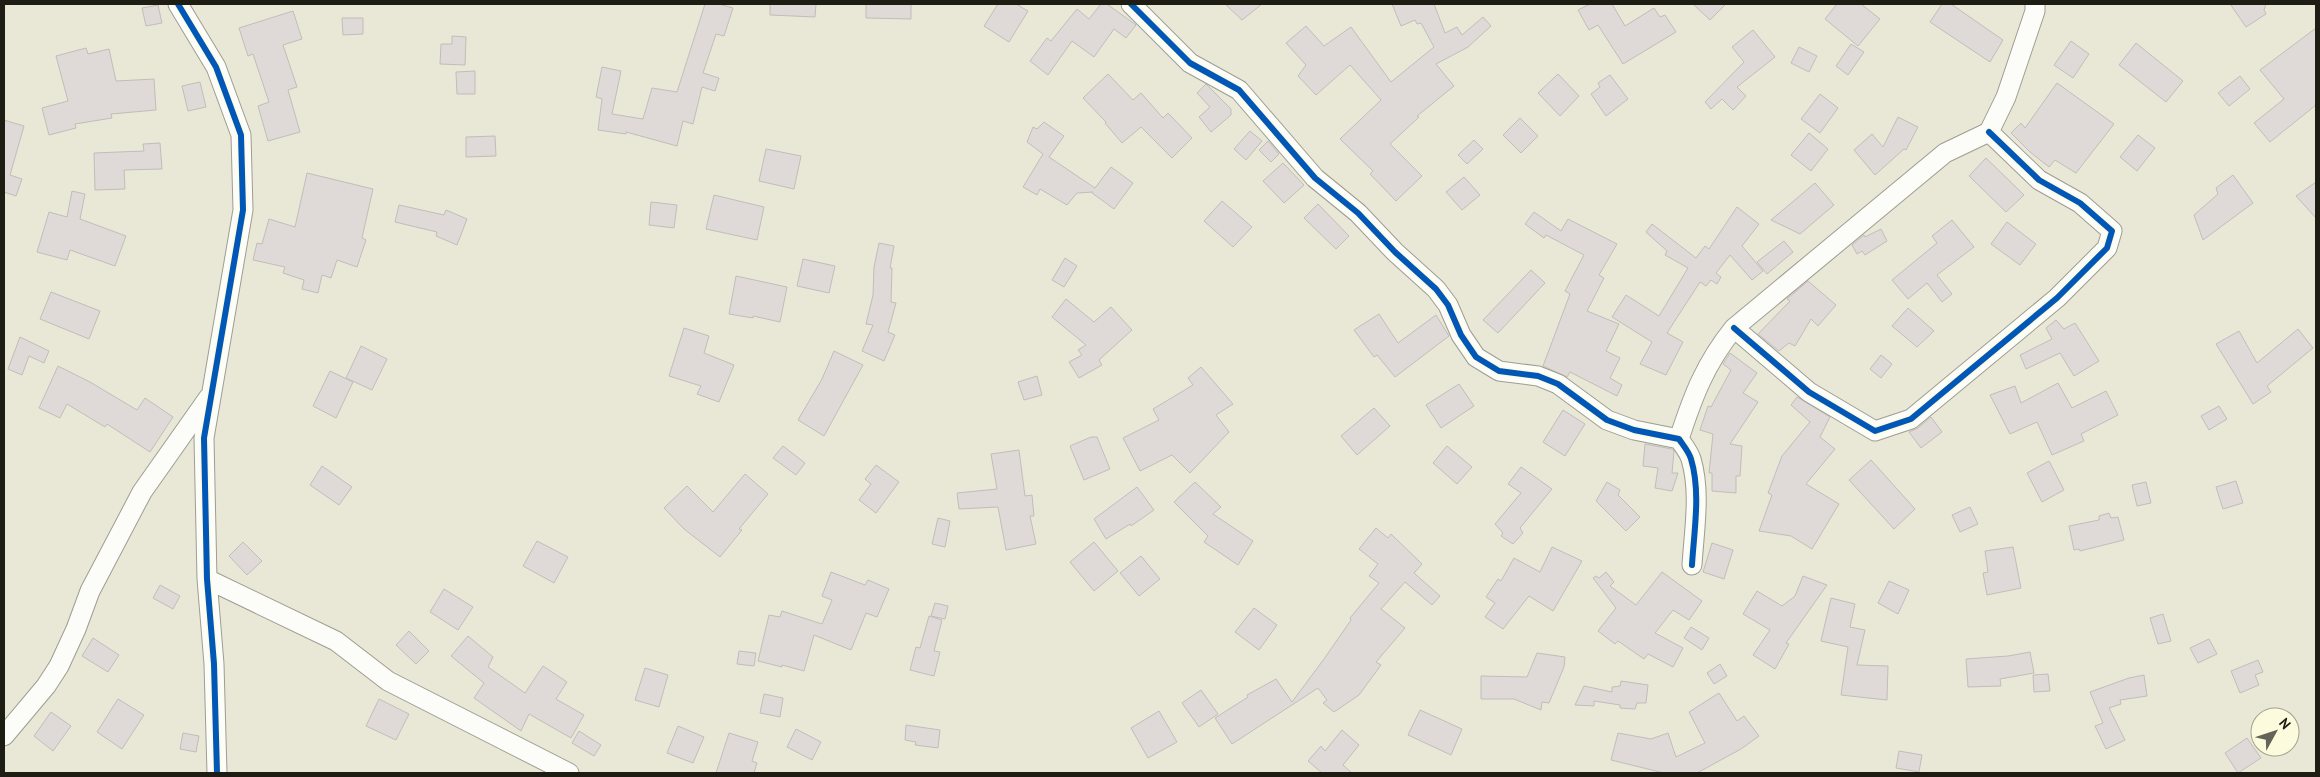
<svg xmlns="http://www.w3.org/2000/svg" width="2320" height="777" viewBox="0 0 2320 777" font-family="'PT Sans',sans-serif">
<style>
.building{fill:#dfd9d8;stroke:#c1bdb9}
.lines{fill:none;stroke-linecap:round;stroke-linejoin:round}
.minor-casing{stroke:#9e9d91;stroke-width:21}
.minor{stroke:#fcfcf9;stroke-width:19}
.cycleway-casing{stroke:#fdfbdd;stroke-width:9}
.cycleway{stroke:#0057b8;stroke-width:6}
</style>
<rect width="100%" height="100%" fill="#e9e8d7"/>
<path class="building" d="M705 4H719L733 8 724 36 716 34 703 73 719 78 715 91 702 87 693 124 683 121 677 146 626 132V134L598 130 602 99 596 97 602 67 621 71 612 114 643 119 652 88 677 92Z
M770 4H816L815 17 770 15Z
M866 4H911V19L866 18Z
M998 4H1016L1028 11 1009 42 984 26Z
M1101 4H1107L1136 25 1126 38 1114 29 1094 57 1072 41 1048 75 1030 61 1047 38 1051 41 1077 9 1089 19Z
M1225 4H1262L1242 20Z
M1392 4H1434L1445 33 1457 27 1462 35 1483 17 1491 26 1468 47 1436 64 1454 86 1417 116 1419 117 1390 144 1422 176 1396 201 1370 174 1373 171 1340 139 1381 100 1350 65 1316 95 1298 76 1306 65 1286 43 1306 26 1324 46 1351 27 1391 82 1434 47 1421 23 1417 24 1415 20 1401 26Z
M1590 4H1612L1625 26 1654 8 1660 17 1665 15 1676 32 1623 64 1598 25 1589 30 1578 10Z
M1693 4H1726L1710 20Z
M1837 4H1861L1880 19 1858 46 1825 19Z
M1942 4H1951L2003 40 1990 62 1930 22Z
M2230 4H2266L2264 10 2266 14 2246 27Z
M158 5 162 23 146 26 142 8Z
M293 11 302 39 283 45 297 87 288 90 300 132 268 141 258 106 269 102 253 54 248 56 239 28Z
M342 18H363V34L343 35Z
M2316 28V105L2270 142 2254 123 2284 99 2260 70Z
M1753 30 1775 57 1737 87 1746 96 1733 110 1722 99 1711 109 1705 102 1744 62 1732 47Z
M452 36 466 37 465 65 440 64 441 44H452Z
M2071 41 2089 54 2073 78 2054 65Z
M2136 43 2183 81 2166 102 2119 65Z
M1851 44 1864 52 1848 75 1836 66Z
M1799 47 1817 56 1809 72 1791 63Z
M86 48 88 54 109 49 116 81 154 79 156 110 111 114 112 118 75 124 76 128 49 135 42 108 68 101 56 56Z
M475 71V94H457L456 72Z
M1108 74 1133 100 1141 93 1163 118 1168 113 1192 138 1172 158 1141 127 1122 143 1105 123 1106 122 1083 98Z
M1558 74 1579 96 1560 116 1538 93Z
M1610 75 1628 99 1606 116 1591 94 1600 87 1598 83Z
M2240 76 2250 89 2229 106 2218 93Z
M200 82 206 107 188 111 182 86Z
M2057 83 2114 124 2076 173 2055 160 2049 167 2030 152 2011 133 2021 123 2025 128Z
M1206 84 1231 109V115L1211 132 1199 117 1210 107 1197 93Z
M1820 94 1838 108 1820 133 1801 119Z
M1898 117 1918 127 1906 150 1904 149 1875 175 1854 150 1872 134 1883 147Z
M1520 118 1538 136 1521 153 1503 135Z
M4 120 24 126 10 175 22 179 16 196 4 192Z
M1044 122 1064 136 1049 157 1095 188 1111 167 1133 183 1114 209 1092 193 1093 192 1077 193 1067 205 1040 189 1037 195 1023 187 1043 154 1027 142 1033 127 1037 129Z
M1250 131 1262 141 1246 160 1234 149Z
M1809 133 1828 149 1811 171 1791 155Z
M2138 135 2155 148 2137 171 2120 157Z
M495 136 496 156 466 157V137Z
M1474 140 1483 149 1467 164 1458 155Z
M1268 141 1279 154 1271 162 1259 150Z
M160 143 162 169 124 170 125 189 95 190 94 153 144 151 143 144Z
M766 149 801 156 794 189 759 181Z
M1986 158 2024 195 2006 212 1969 176Z
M1283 163 1304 185 1284 203 1263 181Z
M307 173 373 189 362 238 366 240 357 267 337 260 331 278 322 275 318 293 302 289 304 280 283 273 285 267 253 260 257 243 262 244 269 219 295 227Z
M2233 175 2253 203 2203 240 2194 215 2218 194 2216 188Z
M1464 177 1480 195 1462 210 1446 192Z
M2316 182V218L2296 196Z
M1815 183 1834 205 1800 234 1771 220Z
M72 191 85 194 80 219 126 236 115 266 70 250 67 260 37 252 49 212 67 217Z
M714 195 764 207 757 240 706 229Z
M1222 201 1252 227 1233 247 1204 221Z
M651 202 677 205 674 228 649 225Z
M1318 204 1349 236 1336 249 1304 218Z
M399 205 444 215 446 210 467 219 457 245 436 236 437 232 395 222Z
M1737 207 1759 224 1742 246 1763 271 1752 280 1730 255 1716 273 1721 277 1717 284 1711 280 1706 286 1700 282 1667 333 1683 342 1666 375 1640 364 1652 342 1612 317 1626 295 1659 316 1688 268 1665 255 1667 251 1646 232 1652 224 1696 258 1705 246 1709 249Z
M1534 212 1561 231 1568 219 1617 244 1599 275 1604 278 1587 311 1619 324 1606 351 1620 358 1610 378 1622 385 1617 396 1570 372 1567 377 1543 366 1570 294 1565 291 1584 255 1546 235 1544 238 1525 224Z
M1952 220 1974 247 1937 275 1952 294 1942 302 1927 283 1908 299 1892 280 1937 243 1932 236Z
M2007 222 2036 244 2020 265 1991 244Z
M1881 229 1887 241 1865 255 1862 251 1857 254 1852 245 1864 235 1865 237Z
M1784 241 1793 252 1767 274 1757 262Z
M879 243 894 246 890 268H892L891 302 896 303 888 332 895 335 884 361 862 351 873 325 866 324 873 295 874 267Z
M1065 258 1077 266 1064 287 1052 280Z
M803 259 835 266 829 293 797 286Z
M1531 270 1545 283 1498 333 1483 320Z
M736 276 787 287 780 322 753 316V318L729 314Z
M1808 281 1836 305 1818 326 1811 319 1795 346 1789 343 1779 351 1758 334 1790 301 1787 299Z
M51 292 100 311 89 339 40 319Z
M1066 299 1094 322 1111 307 1132 330 1099 360 1102 365 1079 378 1069 362 1082 355 1078 350 1086 345 1052 317Z
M1908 308 1934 331 1917 347 1892 326Z
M1379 314 1398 343 1436 315 1449 336 1395 377 1377 355 1374 357 1354 330Z
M2056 320 2064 329 2075 323 2099 361 2074 376 2060 353 2026 369 2020 355 2052 339 2046 328Z
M684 328 709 336 704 353 734 365 719 402 697 394 701 386 669 376Z
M2298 329 2313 348 2267 386 2271 392 2253 404 2216 344 2239 331 2257 363Z
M20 337 49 351 44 363 29 356 22 375 8 369Z
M361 346 387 359 372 390 346 378Z
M834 351 863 365 824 436 798 420 822 379Z
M1730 353 1757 373 1743 393 1758 402 1730 444 1742 446 1740 476H1736V493L1712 491V473H1709L1713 434 1700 430 1708 406 1711 407 1731 370 1723 364Z
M1881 355 1892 364 1881 378 1870 369Z
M58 366 90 382 137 410 145 398 173 417 150 452 107 424 105 427 67 404 60 418 39 408Z
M1201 367 1233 404 1216 415 1229 432 1190 473 1172 455 1140 471 1123 438 1159 420 1153 409 1193 385 1188 378Z
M330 371 353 382 336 418 313 406Z
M1037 376 1042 395 1024 400 1018 382Z
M2058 383 2072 408 2106 391 2118 415 2081 434 2084 441 2052 455 2037 422 2010 434 1990 395 2015 386 2021 403Z
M1459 384 1474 406 1441 428 1426 405Z
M1797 397 1830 417 1820 437 1835 449 1806 484 1839 504 1812 549 1791 536 1759 531 1772 495 1768 493 1782 456 1810 422 1791 405Z
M2219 406 2227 419 2209 430 2201 416Z
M1374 408 1390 426 1357 455 1341 436Z
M1563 410 1585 424 1565 456 1543 442Z
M1931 417 1942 432 1921 448 1909 432 1918 428Z
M1091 437H1097L1110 469 1084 480 1070 446Z
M1645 444 1672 449 1674 451 1672 473H1678L1672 491 1655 488 1658 468 1643 466Z
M783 446 805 463 796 475 773 458Z
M1447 446 1472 467 1457 484 1433 463Z
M1019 450 1025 496 1032 495 1034 516H1030L1036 544 1006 550 998 507 959 509 957 493 997 489 991 454Z
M1871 460 1915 509 1894 529 1849 480Z
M2049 461 2064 490 2042 502 2027 473Z
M876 465 899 482 876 513 859 500 871 484 865 479Z
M322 466 352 487 339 505 310 485Z
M1521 467 1552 489 1520 528 1523 533 1513 544 1501 536 1503 533 1495 524 1521 493 1508 484Z
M745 474 768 494 739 529 742 530 720 557 684 529 664 508 687 486 713 512Z
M2236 481 2243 503 2223 509 2216 487Z
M1195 482 1221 507 1213 514 1253 541 1238 565 1204 542 1208 536 1174 502Z
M1607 482 1620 490 1618 495 1640 517 1626 531 1596 501Z
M2146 482 2151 503 2137 506 2132 485Z
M1137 487 1154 510 1131 526 1130 524 1106 539 1094 519Z
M1970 507 1978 524 1960 532 1952 515Z
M2109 513 2111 518 2118 517 2124 540 2080 551 2079 549 2074 550 2069 526 2099 520V516Z
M938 518 950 521 945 547 932 544Z
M1376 528 1388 538 1391 534 1422 564 1414 573 1440 596 1432 605 1405 582 1381 609 1405 628 1376 662 1381 665 1359 695 1334 712 1323 703 1327 700 1318 688 1232 744 1215 718 1248 697 1247 695 1276 679 1292 702 1324 659 1351 620 1350 618 1379 583 1369 576 1378 564 1359 549Z
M537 541 568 557 554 583 523 566Z
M243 542 262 561 247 575 229 556Z
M1094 542 1118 571 1094 591 1070 562Z
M1712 543 1733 550 1724 579 1703 572Z
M1552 547 1582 561 1553 611 1529 596 1503 629 1485 617 1495 603 1486 597 1498 579 1501 581 1514 558 1540 572Z
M2013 547 2021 588 1987 595 1983 573 1988 572 1985 551Z
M1141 556 1160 579 1139 596 1120 573Z
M831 572 865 585 868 580 889 589 877 617 866 613 851 650 814 635 804 671 782 665V667L758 661 769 615 780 617 782 611 822 624 832 600 822 596Z
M1606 572 1614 582 1610 586 1636 605 1662 572 1702 601 1689 620 1673 610 1655 633 1683 648 1673 667 1648 654 1644 659 1618 641 1615 644 1598 631 1616 608 1593 578 1596 576 1599 578Z
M1803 576 1827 585 1786 643 1789 644 1775 669 1753 655 1770 630 1743 614 1757 591 1782 606 1795 596Z
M1889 581 1909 590 1898 614 1878 603Z
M160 585 180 596 173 609 153 598Z
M444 589 473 607 458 630 430 612Z
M1831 598 1855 604 1850 627 1865 630 1857 665 1888 666 1887 700 1841 695 1848 647 1821 641Z
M935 603 948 606 945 619 931 616Z
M1254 608 1277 625 1259 650 1235 632Z
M2163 614 2171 641 2158 644 2150 618Z
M929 616 942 620 934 651 940 652 934 676 910 670 916 647 920 648Z
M1691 627 1709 638 1702 650 1684 638Z
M409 631 429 651 416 664 396 645Z
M468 636 493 657 488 667 525 693 543 666 567 682 556 699 584 715 571 738 529 714 521 731 474 698 484 683 451 656Z
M93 638 119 655 108 672 82 656Z
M2209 639 2217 654 2198 663 2190 648Z
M739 651 756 653 754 666 737 664Z
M2030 652 2034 673 2000 679 2001 686 1968 687 1966 659 2008 656Z
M1537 653 1565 657 1564 667 1549 703 1542 702 1541 710 1514 699H1481V676L1527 677Z
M2258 660 2263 672 2255 675 2259 685 2240 693 2231 671Z
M1720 664 1727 676 1714 684 1707 673Z
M645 668 668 675 659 707 635 700Z
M2048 674 2050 691 2034 692 2033 675Z
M2144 675 2147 696 2120 700 2121 704 2109 708 2125 740 2106 749 2095 726 2103 723 2090 692 2129 678Z
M1621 681 1648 685 1646 703H1637L1635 709 1620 708V705L1594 701V706L1575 705 1584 686 1612 692V687L1620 686Z
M1201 690 1218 714 1199 727 1182 703Z
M1719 693 1737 721 1744 716 1759 736 1741 749 1697 773H1664L1611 760 1618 733 1651 739 1668 733 1676 757 1705 743 1689 712Z
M764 694 783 698 780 717 760 713Z
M118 699 144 715 122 749 97 732Z
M379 699 409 714 396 740 366 726Z
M1420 710 1462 729 1451 755 1408 735Z
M1159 711 1177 742 1148 758 1131 728Z
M51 712 71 726 53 751 34 736Z
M906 725 940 730 938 748 915 745 916 742 905 740Z
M678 726 704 737 693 763 667 753Z
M796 729 821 742 812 760 787 747Z
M1342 730 1359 745 1343 765 1352 773H1322L1308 761 1321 746 1325 751Z
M579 731 601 745 594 756 572 743Z
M183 733 199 736 196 752 180 749Z
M729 733 758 742 752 761 757 763 754 773H716Z
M2247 738 2261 758 2238 773 2225 753Z
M1899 751 1922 755 1919 772 1896 768Z"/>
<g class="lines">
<defs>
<path id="minor" d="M178 4 216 67 241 135 243 210 204 438 207 579 214 664 217 773
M1131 4 1190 63 1239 90 1315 178 1358 213 1395 252 1436 289 1448 305 1461 335 1476 357 1499 371 1538 376 1558 384 1607 420 1634 430 1679 439C1683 445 1689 452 1691 459 1701 492 1694 531 1692 565
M1734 328 1809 392 1875 431 1911 419 2057 298 2107 248 2112 231 2080 203 2039 180 1989 132
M1679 439C1693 396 1705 364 1734 328L1945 153 1989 132 2006 97 2035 11V4
M207 579 336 641 388 681 569 773
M4 736 46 686 59 666 76 629 90 591 142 492 209 397"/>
</defs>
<use href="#minor" class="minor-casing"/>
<use href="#minor" class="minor"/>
<defs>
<path id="cycleway" d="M178 4 216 67 241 135 243 210 204 438 207 579 214 664 217 773
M1131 4 1190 63 1239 90 1315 178 1358 213 1395 252 1436 289 1448 305 1461 335 1476 357 1499 371 1538 376 1558 384 1607 420 1634 430 1679 439C1683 445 1689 452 1691 459 1701 492 1694 531 1692 565
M1734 328 1809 392 1875 431 1911 419 2057 298 2107 248 2112 231 2080 203 2039 180 1989 132"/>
</defs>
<use href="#cycleway" class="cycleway-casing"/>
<use href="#cycleway" class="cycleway"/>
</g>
<rect width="2320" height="777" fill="none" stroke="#1e1d13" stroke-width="10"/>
<g transform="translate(2275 732) rotate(50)"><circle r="24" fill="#fdfbdd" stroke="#a4a28c"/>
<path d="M0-4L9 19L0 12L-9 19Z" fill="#656458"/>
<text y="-8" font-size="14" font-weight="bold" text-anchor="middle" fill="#1e1d13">N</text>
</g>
</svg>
